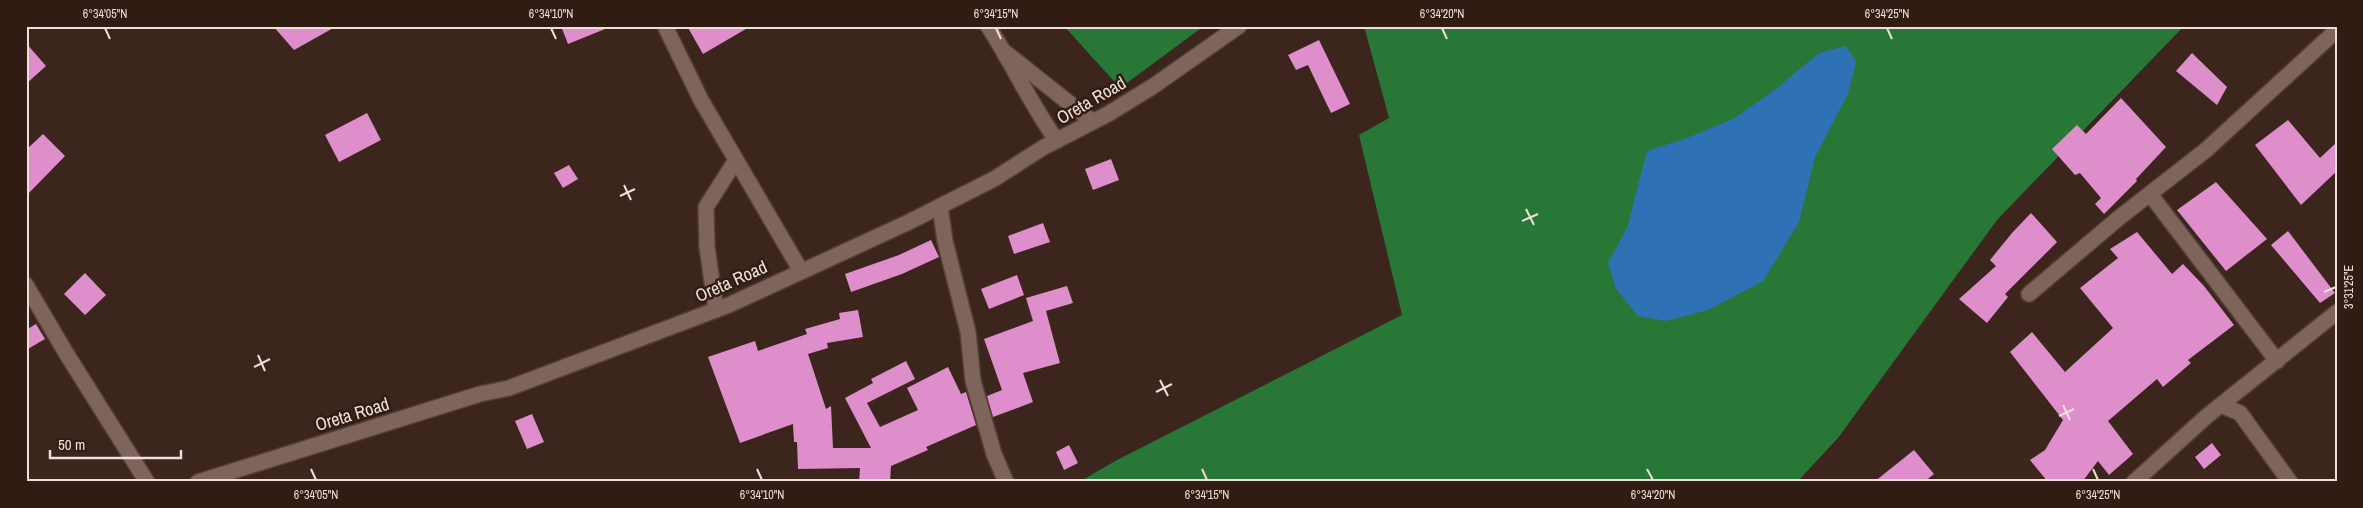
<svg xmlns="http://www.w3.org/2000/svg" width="2363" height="508" viewBox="0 0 2363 508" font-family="'Archivo Narrow',sans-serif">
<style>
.forest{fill:#287736}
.water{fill:#2f71b5}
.building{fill:#df8ecc}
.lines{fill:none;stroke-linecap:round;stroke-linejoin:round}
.minor-casing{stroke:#52403a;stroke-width:18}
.minor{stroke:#7e645b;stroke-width:15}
.ticks{fill:none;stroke:#eedfda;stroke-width:2}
.labels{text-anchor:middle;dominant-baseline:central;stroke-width:5;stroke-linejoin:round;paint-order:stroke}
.street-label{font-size:18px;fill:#eedfda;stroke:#311c14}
.neatline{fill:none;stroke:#eedfda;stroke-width:2}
.ticks-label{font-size:12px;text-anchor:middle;fill:#eedfda}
</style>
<rect width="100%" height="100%" fill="#3b251d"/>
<path class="forest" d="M1064 26H1204L1120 88Z
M1364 26H2184L1997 220 1838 438 1797 482H1079L1117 460 1402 315 1359 135 1389 118Z"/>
<path class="water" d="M1846 46 1856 62 1848 94 1815 157 1799 222 1763 281 1708 310 1666 321 1638 316 1616 289 1608 263 1627 228 1647 151 1687 138 1735 118 1776 89 1819 53Z"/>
<path class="building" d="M273 26H337L294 50Z
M561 26H609L610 27 568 44Z
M687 26H751L703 54Z
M1319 40 1350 104 1331 113 1308 65 1296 70 1288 55Z
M26 43 46 66 26 84Z
M2192 53 2227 87 2217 105 2176 71Z
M2121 98 2166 147 2136 179 2137 181 2104 214 2095 204 2101 198 2080 173 2075 175 2052 149 2077 125 2086 134Z
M367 113 381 140 339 162 325 135Z
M2288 120 2320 158 2337 142V171L2301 205 2255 145Z
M43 134 65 156 26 196V150Z
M1111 159 1119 180 1093 190 1085 169Z
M569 165 578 179 563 188 554 173Z
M2216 182 2267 239 2226 271 2177 210Z
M2031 213 2057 242 2005 294 2008 297 1987 323 1959 299 1996 266 1990 260 2012 233Z
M1043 223 1050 242 1014 254 1008 236Z
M2288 231 2335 293 2320 303 2271 245Z
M2137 232 2172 274 2183 264 2204 286 2234 325 2188 360 2191 363 2163 387 2157 379 2108 421 2133 454 2109 475 2098 461 2082 482H2048L2030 460 2045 450 2063 420 2010 352 2032 332 2065 372 2113 328 2080 288 2118 258 2110 249Z
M931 240 939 257 902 274 851 292 845 274 899 255Z
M85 273 106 295 85 315 64 294Z
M1017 275 1024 295 989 309 981 289Z
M1067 286 1073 303 1046 311 1060 363 1023 373 1033 402 993 417 987 396 1002 390 984 339 1033 321 1026 298Z
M858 310 863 337 827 343 828 348 808 354 826 409 831 406 833 448H871L845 398 873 383 871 379 906 361 915 379 867 403 880 427 918 410 907 388 948 367 961 394 966 392 976 425 926 447 928 450 891 466 890 482H859L860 468 798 469 797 442H794L793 424 740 443 708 357 755 341 758 351 807 334 805 329 840 319 839 313Z
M36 324 45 339 26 350V330Z
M532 414 544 442 527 449 515 421Z
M2212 443 2221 455 2204 469 2195 457Z
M1069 445 1078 463 1064 470 1056 452Z
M1914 450 1934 474 1924 482H1874Z"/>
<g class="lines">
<defs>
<path id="minor" d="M665 26 701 100 801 271
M988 26C1013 65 1030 103 1057 141
M1006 53 1093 122
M2150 194 2277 361
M940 206 945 241 968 332 973 381 994 454 1006 482
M26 285 66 353 147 482
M2029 294 2120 217 2206 150 2337 30
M716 310 707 247 706 207 736 160
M2221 405 2240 413 2290 482
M198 482 480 394 509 388 729 305 909 222 994 179 1044 147 1108 114 1152 87 1239 26
M2134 482 2207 416 2337 312"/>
</defs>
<use href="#minor" class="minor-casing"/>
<use href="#minor" class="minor"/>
</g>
<path class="ticks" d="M105 28 110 39M551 28 556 39M996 28 1001 39M1442 28 1447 39M1887 28 1892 39M624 185 631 200M620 196 635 189M1526 209 1534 225M1522 221 1538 214M2324 292 2336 287M258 355 265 371M254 367 270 359M1160 380 1168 396M1156 392 1172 384M2063 405 2070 420M2059 416 2074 409M311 469 316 480M757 469 762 480M1202 469 1207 480M1647 469 1653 480M2093 469 2098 480"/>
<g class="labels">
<g class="street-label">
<text transform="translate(1091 100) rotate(-30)">Oreta Road</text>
<text transform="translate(731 281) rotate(-24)">Oreta Road</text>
<text transform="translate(352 414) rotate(-17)">Oreta Road</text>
</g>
</g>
<rect width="2363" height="508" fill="none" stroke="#311c14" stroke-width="55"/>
<path d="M50 450v8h131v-8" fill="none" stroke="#eedfda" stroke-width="2.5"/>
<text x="58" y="450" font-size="15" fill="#eedfda" stroke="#311c14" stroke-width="4" paint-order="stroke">50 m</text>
<rect x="28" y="28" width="2308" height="452" class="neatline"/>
<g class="ticks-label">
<text x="105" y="18">6°34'05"N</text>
<text x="551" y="18">6°34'10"N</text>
<text x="996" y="18">6°34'15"N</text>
<text x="1442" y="18">6°34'20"N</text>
<text x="1887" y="18">6°34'25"N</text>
<text transform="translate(2349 287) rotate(-90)" y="4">3°31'25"E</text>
<text x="316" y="499">6°34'05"N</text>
<text x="762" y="499">6°34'10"N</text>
<text x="1207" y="499">6°34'15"N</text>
<text x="1653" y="499">6°34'20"N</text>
<text x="2098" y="499">6°34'25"N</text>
</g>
</svg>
